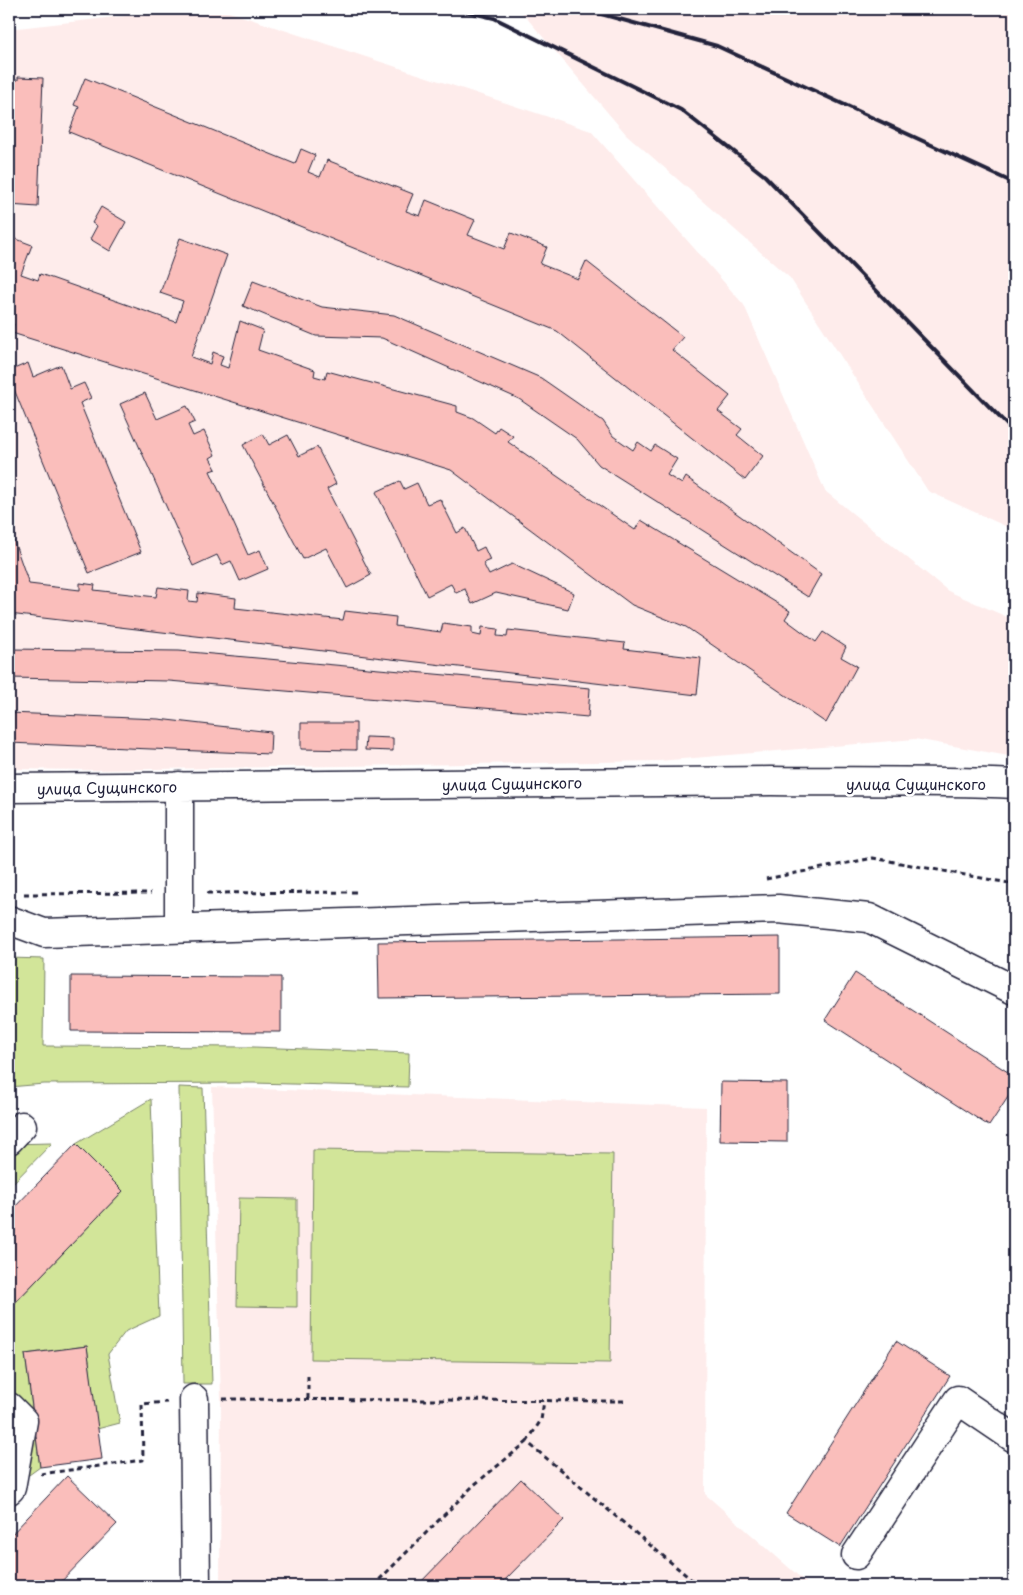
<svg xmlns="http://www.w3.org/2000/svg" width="1023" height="1595" viewBox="0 0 1023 1595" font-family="'Playpen Sans',sans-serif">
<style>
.built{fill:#feeceb}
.green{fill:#d2e599;stroke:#7a846a}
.building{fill:#fabebb;stroke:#22223b}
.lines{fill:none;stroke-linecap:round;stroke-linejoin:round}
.minor-casing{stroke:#22223b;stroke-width:31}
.path{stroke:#22223b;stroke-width:3;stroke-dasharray:5 4;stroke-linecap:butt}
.minor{stroke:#fff;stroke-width:28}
.rail{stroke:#22223b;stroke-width:4}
.labels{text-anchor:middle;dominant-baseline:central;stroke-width:5;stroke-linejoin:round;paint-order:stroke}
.street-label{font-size:15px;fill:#22223b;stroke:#fff}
</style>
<rect width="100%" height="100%" fill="#fff"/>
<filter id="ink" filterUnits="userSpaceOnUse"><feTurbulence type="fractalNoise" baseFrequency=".02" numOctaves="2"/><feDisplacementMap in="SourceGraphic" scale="10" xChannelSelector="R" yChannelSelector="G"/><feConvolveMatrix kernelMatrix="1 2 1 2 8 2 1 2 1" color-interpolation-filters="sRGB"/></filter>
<g filter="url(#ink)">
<path class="built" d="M186 9H220L591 131 744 305 825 491 948 591 1014 620V757L915 739 659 761 95 770 9 769V29Z
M519 9H1014V530L928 491 790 278 626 134Z
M212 1087 706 1107 705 1494 810 1586H220L221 1399Z"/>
<path class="green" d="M9 958 44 959 43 1046 254 1047 409 1053 408 1087 253 1083 44 1084 9 1087Z
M179 1087 203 1088 212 1384H183Z
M151 1099 159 1316 126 1331 108 1354 120 1423 97 1429 87 1346 25 1354 40 1467 11 1488 9 1309 123 1191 76 1144Z
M52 1143 9 1187V1144Z
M313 1150 613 1154 610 1363 311 1359Z
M239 1198 297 1199V1307L237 1306Z"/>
<path class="building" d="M18 77 43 78 38 207 9 205V80H18Z
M85 78 295 164 301 149 315 155 308 172 320 177 327 160 413 194 406 211 420 216 426 200 475 220 468 235 504 249 511 233 547 247 540 264 578 279 586 261 683 337 672 350 730 396 718 411 742 429 737 435 763 456 745 480 557 331 69 132 79 107 74 105Z
M101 207 126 222 110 251 90 239 97 226 92 223Z
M11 237 32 245 21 274 38 280 40 274 176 322 183 301 160 293 180 238 227 255 191 357 210 364 213 352 223 356 220 365 228 368 240 321 263 330 258 350 315 370 314 376 325 379 327 371 457 406V412L473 418 495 433 499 427 513 436 508 442 635 530 641 520 790 611 785 619 816 642 823 632 846 647 841 657 857 666 826 723 686 627 632 605 451 470 12 333 14 324 9 322V243Z
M253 281 322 307 394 315 541 378 603 421 613 436 633 450 638 442 651 451 655 445 677 459 667 475 682 484 686 477 821 574 808 597 599 465 577 439 519 399 382 338 316 336 243 306Z
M28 363 33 377 61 365 70 389 84 383 91 398 80 403 141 552 89 573 9 377V371Z
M145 393 157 419 187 406 195 422 188 425 193 436 204 431 215 455 210 458 216 469 210 471 248 555 260 550 268 569 240 581 231 561 222 565 217 555 193 566 120 404Z
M263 434 269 445 288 435 299 456 317 447 336 484 327 489 371 575 347 588 326 548 303 559 243 445Z
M400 481 404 489 417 483 427 504 440 499 457 533 465 528 476 551 484 547 490 560 483 563 489 575 512 564 574 593 568 609 496 593 472 604 465 589 456 593 451 584 427 596 376 492Z
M9 527 29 584 80 590V583L95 585 94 590 156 597 158 587 189 591 188 601 197 602 198 593 236 598 235 608 343 620 345 611 396 617 395 626 441 632 443 623 472 627V634L481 636 482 627 498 629 497 636 507 637 508 630 625 643 624 649 701 658 697 695 9 614Z
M9 649 179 651 590 688 588 717 169 681 9 678Z
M9 713 158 719 271 732 270 754 9 743Z
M301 723H356V750L301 749Z
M366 737 393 738V751L365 750Z
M780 937V994L379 998 378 942Z
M855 973 1014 1076V1088L989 1126 825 1020Z
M71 976 281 977V1032L71 1031Z
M721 1082 787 1083V1142L720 1141Z
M76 1144 123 1191 9 1309V1213Z
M896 1341 950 1376 840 1547 786 1513Z
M87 1346 102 1459 40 1467 25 1354Z
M67 1476 117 1524 57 1586H9V1537Z
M521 1479 564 1520 499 1586H417Z"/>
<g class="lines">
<defs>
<path id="minor" d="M179 786V928
M9 788 771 781C852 782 933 780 1014 784
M9 920 44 933 778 909 869 918 1014 990
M9 1140 22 1126
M194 1399 196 1586
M9 1407 23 1421 11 1488 9 1490
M856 1555 958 1400 1014 1438"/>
</defs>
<use href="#minor" class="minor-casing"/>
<path class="path" d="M766 879 873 858 1014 884
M207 893 358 892
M24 894 151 893
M223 1399 626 1401
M308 1399V1375
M527 1442 541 1420 544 1401
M41 1474 143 1460 142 1404 167 1402
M373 1586 474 1485 527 1442 699 1586"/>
<use href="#minor" class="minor"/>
<path class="rail" d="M455 9 494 18 681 110 765 176 1014 432
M583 9 717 46 1014 183"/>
</g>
</g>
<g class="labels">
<g class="street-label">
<text transform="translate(512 783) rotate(-1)">улица Сущинского</text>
<text x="916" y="783">улица Сущинского</text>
<text transform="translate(107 787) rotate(-1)">улица Сущинского</text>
</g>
</g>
<rect width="1023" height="1595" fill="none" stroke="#fff" stroke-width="30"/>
<rect x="15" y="15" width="993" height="1565" fill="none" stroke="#22223b" stroke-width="2" filter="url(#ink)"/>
</svg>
